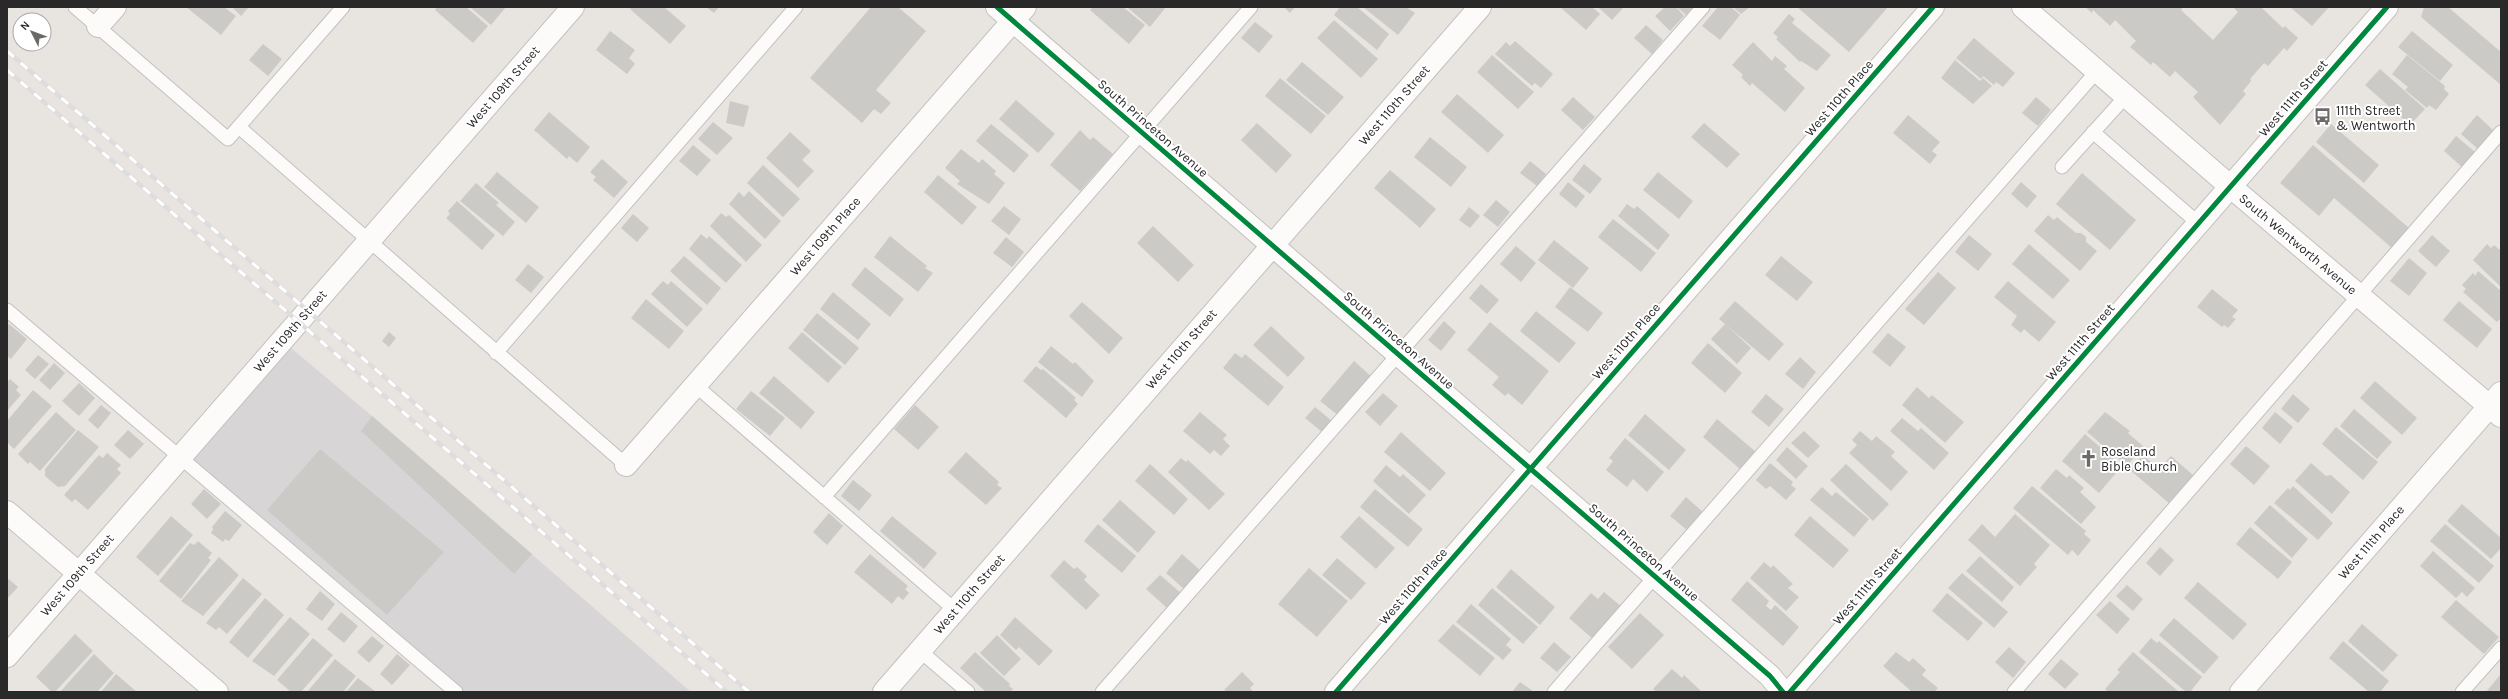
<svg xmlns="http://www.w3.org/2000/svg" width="2508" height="699" viewBox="0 0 2508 699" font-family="Karla,sans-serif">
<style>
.industrial{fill:#d8d5d7}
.building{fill:#cccac7}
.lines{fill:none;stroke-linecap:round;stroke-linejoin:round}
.service-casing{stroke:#c2c0c1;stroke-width:15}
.minor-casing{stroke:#c2c0c1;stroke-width:24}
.tertiary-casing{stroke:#c2c0c1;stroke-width:24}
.secondary-casing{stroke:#c2c0c1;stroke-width:24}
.service{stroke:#fcfbfa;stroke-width:13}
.minor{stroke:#fcfbfa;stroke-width:22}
.tertiary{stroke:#fcfbfa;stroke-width:22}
.secondary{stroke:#fcfbfa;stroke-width:22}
.rail-casing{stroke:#deddde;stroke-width:4.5}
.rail{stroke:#fff;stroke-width:3;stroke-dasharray:9;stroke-linecap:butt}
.cycleway-casing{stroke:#fff;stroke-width:8}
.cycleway{stroke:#00873e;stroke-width:5}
.labels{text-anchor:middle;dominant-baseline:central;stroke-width:4;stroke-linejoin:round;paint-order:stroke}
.street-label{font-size:13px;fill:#292929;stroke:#fff}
.poi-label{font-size:13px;fill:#292929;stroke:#fff;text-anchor:start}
</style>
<rect width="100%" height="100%" fill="#e8e4e0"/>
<path class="industrial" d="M291 348 372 416 691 692H456L189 465Z"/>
<path class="building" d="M186 7H224L236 16 221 35Z
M232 7H249L241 16Z
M437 7H466L488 26 473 43 435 10Z
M470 7H506L491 25Z
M632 7H664L686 26 670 44 630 9Z
M706 7H719L714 13Z
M871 7H898L926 31 876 90 891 103 881 114 874 109 862 123 810 78Z
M1093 7H1123L1145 25 1129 44 1090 10Z
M1127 7H1166L1150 27Z
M1284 7H1295L1290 13Z
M1340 7H1357L1389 34 1377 50 1334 15Z
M1363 7H1406L1415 13 1398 35Z
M1560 7H1592L1600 14 1586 30Z
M1598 7H1624L1612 20Z
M1665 7H1676L1684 16 1670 31 1655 16Z
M1677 7H1693L1686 15Z
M1718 7H1731L1740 15 1720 40 1702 26Z
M1733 7H1750L1741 14Z
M1797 7H1888L1849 52Z
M2085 7H2183L2181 10 2213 40 2238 12 2233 7H2261L2283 28 2285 26 2298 38 2287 51 2284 48 2268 66 2264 63 2250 79 2251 81 2243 91 2246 94 2220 125 2193 97 2198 92 2175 71 2170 77 2153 62 2151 65 2130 47 2136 41 2115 20 2110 26 2093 10 2092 13Z
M2290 7H2329L2312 26Z
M2424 7H2448L2501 52V85L2421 17Z
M1789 14 1795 19 1792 23 1831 55 1817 71 1801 61 1800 62 1776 39 1778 37 1773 33Z
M1334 20 1378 59 1361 78 1317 38Z
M1255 22 1273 36 1259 53 1241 38Z
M1646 25 1663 40 1652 54 1634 38Z
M610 31 635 50 629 58 635 64 627 74 596 50Z
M2412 31 2453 65 2440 81 2398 47Z
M1974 38 2015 73 2003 87 1996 82 1994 85 1983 76 1981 79 1956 58Z
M1515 41 1553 74 1541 88 1535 83 1532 86 1495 54 1506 42 1510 46Z
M1753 42 1772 61 1775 56 1787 66 1784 69 1805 88 1785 112 1752 83 1750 86 1741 77 1743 75 1732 65Z
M263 44 282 59 268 76 249 60Z
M1492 55 1534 92 1518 109 1477 72Z
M2407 55 2445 86 2444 89 2449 94 2436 110 2429 105 2427 108 2405 90 2408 87 2392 74Z
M1955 60 1980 81 1983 78 1992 86 1973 104 1941 78Z
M1302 62 1344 97 1328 115 1286 80Z
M2380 69 2425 109 2410 125 2365 85Z
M1280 78 1326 116 1311 134 1265 96Z
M1457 94 1504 135 1488 153 1441 112Z
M1573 97 1595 117 1583 130 1561 110Z
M2036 97 2051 110 2038 126 2022 113Z
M1016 100 1055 134 1038 153 999 119Z
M730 101 749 106 744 127 726 123Z
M549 112 590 147 577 163 569 156 567 159 534 130Z
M1908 115 1940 142 1932 151 1937 155 1930 164 1893 133Z
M2477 115 2495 132 2479 150 2461 134Z
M713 122 733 138 717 155 698 139Z
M1257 123 1292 155 1276 173 1241 140Z
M1704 123 1740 154 1727 168 1691 137Z
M991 124 1029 155 1014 173 976 141Z
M2331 124 2379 165 2364 183 2316 142Z
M1080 130 1090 140 1093 137 1113 154 1080 191 1050 165Z
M790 132 811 151 802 160 814 171 798 188 766 158Z
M2456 136 2475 152 2462 167 2444 151Z
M1430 137 1467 167 1451 187 1414 157Z
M693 145 711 160 697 176 679 161Z
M2313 145 2409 228 2392 248 2334 198 2319 216 2280 183Z
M961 149 979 163 982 159 996 171 994 174 1005 183 989 204 957 184 960 181 945 168Z
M602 159 628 182 614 198 593 180 596 177 590 172Z
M1530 161 1546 174 1537 186 1520 173Z
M1584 164 1602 179 1590 194 1572 180Z
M763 165 800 199 783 217 747 183Z
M1390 170 1436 209 1420 228 1374 188Z
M497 172 539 207 526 223 484 187Z
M1658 172 1693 201 1679 219 1643 190Z
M2082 173 2136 220 2110 250 2056 204Z
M938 175 977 207 962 225 924 192Z
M1568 182 1585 196 1576 208 1559 194Z
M2021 182 2037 196 2027 208 2011 194Z
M476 183 499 203 496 205 515 222 503 236 460 201Z
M749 191 781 221 765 239 729 204 739 192 744 197Z
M1496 200 1510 212 1498 227 1483 215Z
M457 201 495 235 482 250 446 218 450 214 448 211Z
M1627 204 1634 209 1637 206 1670 235 1658 250 1618 216Z
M1004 206 1021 219 1009 235 991 221Z
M1469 207 1480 216 1470 228 1459 220Z
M721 213 726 217 729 215 762 245 746 262 710 226Z
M633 214 649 228 637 242 621 228Z
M2048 215 2054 220 2057 217 2076 233H2081L2086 237V242L2097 251 2080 271 2034 231Z
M1613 219 1656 253 1641 272 1598 237Z
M1153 226 1194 265 1178 282 1137 243Z
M701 234 707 239 709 236 742 265 726 283 689 249Z
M1969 235 1992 254 1978 271 1955 252Z
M2432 235 2450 251 2436 267 2418 251Z
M890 236 927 266 925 268 933 273 918 292 874 257Z
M1006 237 1024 252 1012 267 993 253Z
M1554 240 1589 268 1573 288 1538 260Z
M2029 244 2070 280 2053 299 2012 264Z
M2487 244 2491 248 2494 245 2501 251V287L2473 260Z
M1516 246 1536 263 1521 282 1500 264Z
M684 256 721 288 707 305 670 271Z
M1781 256 1813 282 1797 301 1765 275Z
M2409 258 2427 273 2409 296 2390 281Z
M528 264 544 277 531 293 515 280Z
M865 267 904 299 890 317 851 285Z
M2478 271 2501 291V318L2497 322 2463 292 2466 289 2462 285 2473 273 2475 276Z
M1938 272 1956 288 1924 325 1905 309Z
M663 281 668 285 671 281 703 309 687 327 651 294Z
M2008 281 2056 322 2039 342 2024 329 2021 333 2011 325 2017 316 1994 297Z
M1481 284 1499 300 1487 314 1469 298Z
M1570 287 1603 313 1588 332 1555 307Z
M2212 289 2238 310 2232 317 2236 319 2228 328 2224 325 2222 327 2197 307Z
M833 292 871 324 858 340 820 309Z
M646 299 684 331 669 349 631 318Z
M1735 301 1784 344 1769 361 1719 319Z
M2459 301 2492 329 2477 348 2443 320Z
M1082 302 1123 338 1109 354 1069 316Z
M1536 311 1576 343 1559 363 1520 331Z
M817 313 859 348 845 365 803 330Z
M1444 321 1456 332 1441 351 1428 340Z
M1490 322 1549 371 1522 405 1508 393 1505 396 1492 385 1499 377 1467 350Z
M9 324 27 339 11 359 7 356V327Z
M1725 324 1751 348 1737 364 1711 339Z
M1271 326 1305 358 1288 377 1253 345Z
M389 332 396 338 389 347 382 341Z
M802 332 842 367 828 383 788 348Z
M1888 333 1906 347 1890 367 1872 352Z
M1708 343 1742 373 1725 393 1691 363Z
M1051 346 1073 364 1075 362 1094 381 1082 397 1038 362Z
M1235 353 1242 358 1245 354 1284 387 1268 406 1223 368Z
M38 355 49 364 35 379 25 370Z
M1800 357 1816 372 1803 389 1785 374Z
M1354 361 1372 377 1339 416 1320 401Z
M54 363 65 373 50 390 39 380Z
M1036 366 1041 370 1043 369 1076 398 1074 400 1078 404 1066 418 1023 381Z
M774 376 815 412 801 429 759 393Z
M10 379 19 387 16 390 21 395 7 411V382Z
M2375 381 2417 418 2402 435 2360 398Z
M79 383 95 398 79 416 62 401Z
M1917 387 1929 398 1932 395 1964 422 1945 443 1902 405Z
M33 390 52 406 14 449 7 442V421Z
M751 391 785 418 770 436 736 409Z
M1383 393 1398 406 1380 426 1365 412Z
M1766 394 1784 409 1769 427 1751 412Z
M2293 394 2310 409 2298 423 2281 409Z
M101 405 111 413 98 429 88 420Z
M915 405 939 427 918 450 894 429Z
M1315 407 1332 421 1322 432 1305 418Z
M2354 409 2392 442 2377 459 2340 426Z
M56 412 76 430 40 471 30 462 28 464 18 454Z
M1200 412 1227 435 1223 439 1230 446 1221 456 1214 450 1210 454 1183 431Z
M2105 412 2130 431 2128 433 2143 446 2127 466 2087 432Z
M2275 412 2293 427 2280 444 2262 428Z
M1645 414 1686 450 1669 470 1628 435Z
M372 416 532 554 514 574 361 431Z
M1902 418 1918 431 1921 428 1949 453 1934 470 1890 431Z
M1717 419 1756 452 1740 469 1703 437Z
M2336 427 2378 462 2363 480 2322 444Z
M78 430 99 447 65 486 58 487 45 476V469Z
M128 430 144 444 130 459 114 445Z
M1804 431 1820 446 1808 458 1791 443Z
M1860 431 1872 441 1876 436 1895 452 1891 456 1908 472 1891 491 1849 453 1857 445 1852 440Z
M1401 432 1446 473 1430 491 1384 452Z
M2085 434 2122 466 2099 493 2062 461Z
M1625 438 1664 472 1647 492 1633 479 1627 487 1606 470 1613 461 1609 458Z
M2246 446 2270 466 2254 485 2230 464Z
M1787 447 1808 466 1796 479 1776 460Z
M320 449 444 552 387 615 267 510Z
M966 452 999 482 997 485 1002 488 986 505 948 472Z
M107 453 121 465 117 469 121 473 88 510 75 499 72 502 64 495 99 455 103 458Z
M2143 455 2159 469 2171 456 2194 476 2170 504 2130 470Z
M1181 458 1186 462 1188 460 1225 494 1209 510 1168 472Z
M1770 463 1793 482 1791 485 1796 489 1786 500 1770 486 1766 489 1756 480Z
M2311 463 2326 476 2331 475 2350 492 2332 514 2295 481Z
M1150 464 1188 499 1174 515 1135 481Z
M1846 464 1889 504 1873 521 1830 480Z
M1386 465 1400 477 1403 474 1426 495 1409 514 1373 481Z
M2056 469 2067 478 2069 475 2084 488 2080 492 2096 507 2081 524 2040 488Z
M853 480 872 495 859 511 841 496Z
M2032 486 2086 531 2084 534 2091 540 2078 556 2072 550 2068 555 2013 508Z
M2293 486 2333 523 2318 540 2274 503 2288 488 2290 490Z
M1822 487 1832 496 1836 492 1869 519 1854 537 1810 500Z
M204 489 221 504 207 519 191 504Z
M1375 489 1423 529 1408 547 1360 507Z
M1686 497 1703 512 1687 530 1670 516Z
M1120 500 1156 532 1138 553 1102 520Z
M2462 504 2501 538V548L2491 559 2447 521Z
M2270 505 2308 539 2292 558 2254 523Z
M225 511 242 525 229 541 225 539 223 542 211 533 213 529 212 527Z
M829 513 843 526 827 545 813 532Z
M2015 514 2050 545 2034 564 2037 567 2020 586 1968 540 1982 524 1995 537Z
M171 516 193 535 158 576 136 557Z
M892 516 937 553 924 569 880 531Z
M1359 516 1395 548 1376 569 1340 537Z
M1810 516 1849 550 1833 568 1794 535Z
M1098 524 1136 556 1122 573 1084 541Z
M2445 524 2494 566 2479 583 2430 541Z
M2250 527 2292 562 2278 579 2236 544Z
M198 541 212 553 208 558 211 560 181 599 159 581 190 543 194 545Z
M2160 547 2174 560 2160 576 2146 563Z
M2433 551 2475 588 2467 597 2462 592 2456 598 2420 566Z
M870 554 908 586 905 589 909 593 903 600 898 596 892 604 854 572Z
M1182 554 1201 571 1185 590 1166 573Z
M1980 556 2014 587 2002 602 1966 571Z
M219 557 239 575 203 616 181 601Z
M1337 558 1366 583 1351 600 1322 575Z
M1064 560 1074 569 1077 567 1087 576 1084 580 1100 595 1086 610 1050 576Z
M1764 562 1771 568 1773 565 1793 584 1788 588 1799 597 1786 611 1750 578Z
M1309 568 1348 601 1317 637 1278 604Z
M1511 569 1555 607 1540 625 1496 587Z
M1962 573 2008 612 1994 628 1948 588Z
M1160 575 1182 594 1168 609 1146 589Z
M7 578 18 587 7 599Z
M243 578 262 594 227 634 219 627 216 630 206 623Z
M1747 581 1769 601 1766 606 1771 610 1775 605 1799 627 1783 646 1731 600Z
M2198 582 2247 624 2233 640 2184 598Z
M2127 585 2143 599 2133 611 2116 596Z
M1492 588 1538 627 1523 644 1478 605Z
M320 591 335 604 322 621 306 609Z
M1604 592 1622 607 1593 639 1569 618 1591 593 1598 599Z
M1947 593 1983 623 1968 641 1932 611Z
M265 598 284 615 248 658 229 642Z
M2456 600 2499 637 2484 654 2441 617Z
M2110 601 2130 619 2117 634 2096 615Z
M1471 604 1511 639 1506 645 1512 650 1503 660 1456 622Z
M341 612 358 626 344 643 327 629Z
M1640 613 1664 635 1632 669 1608 647Z
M290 617 310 634 274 676 252 661Z
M1015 617 1053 651 1039 666 1019 647 1016 650 1000 635Z
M2174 618 2219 657 2204 674 2159 635Z
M1453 624 1495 658 1480 676 1438 641Z
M2362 624 2398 655 2383 672 2348 641Z
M75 634 93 651 55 692H52L36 677Z
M997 635 1021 659 1004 676 980 653Z
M372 636 384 646 369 663 357 652Z
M313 638 333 655 301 692H291L277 680Z
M2151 638 2157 643 2159 641 2202 677 2190 692H2186L2139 652Z
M2343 641 2389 681 2380 692H2369L2329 658Z
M1554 642 1571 657 1557 672 1540 658Z
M2009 647 2026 662 2013 678 1995 662Z
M975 652 1010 684 1009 686 1013 689 1010 692H986L960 668Z
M1896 652 1909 662 1913 658 1926 670 1922 675 1938 688 1934 692H1912L1883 666Z
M2133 652 2179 692H2108L2105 689 2120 672 2117 670Z
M94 654 114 673 97 692H60Z
M397 654 410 665 392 685 380 674Z
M335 659 356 676 343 692H307Z
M2061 659 2079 674 2065 689 2048 674Z
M1672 669 1682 678 1684 675 1701 691 1657 692 1653 689Z
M1242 672 1254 684 1250 688 1253 692H1227L1224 690Z
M116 674 137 692H101Z
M2500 675 2501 692H2486Z
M358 678 376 692H346Z
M1520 682 1534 692H1512Z"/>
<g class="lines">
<defs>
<path id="service" d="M75 7 228 139 343 7
M239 127 626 465
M2093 132 2198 223
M2062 167 2126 96
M7 310 456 692
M496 353 796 7
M695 385 955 610
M824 497 1251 7
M919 650 968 692
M1102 692 1703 7
M1554 692 2097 71
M2014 692 2501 132
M2462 692 2501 648"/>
<path id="minor" d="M997 7 1770 676 1783 692
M98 26 115 7
M626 465 1025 7
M7 512 217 692
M7 656 573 7
M884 692 1480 7
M1336 692 1933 7
M2241 692 2501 393"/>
<path id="tertiary" d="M2023 7 2231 187 2501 416"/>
<path id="secondary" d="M1790 692 2387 7"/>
</defs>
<use href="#service" class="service-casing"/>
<use href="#minor" class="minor-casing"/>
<use href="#tertiary" class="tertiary-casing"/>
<use href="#secondary" class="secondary-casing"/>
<use href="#service" class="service"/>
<use href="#minor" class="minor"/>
<use href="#tertiary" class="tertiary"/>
<use href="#secondary" class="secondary"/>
<defs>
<path id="rail" d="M7 51 749 692
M7 70 727 692"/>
</defs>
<use href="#rail" class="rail-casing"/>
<use href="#rail" class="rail"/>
<defs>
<path id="cycleway" d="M997 7 1770 676 1783 692
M1336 692 1933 7
M1790 692 2387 7"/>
</defs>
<use href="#cycleway" class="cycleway-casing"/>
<use href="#cycleway" class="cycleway"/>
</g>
<defs>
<symbol id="bus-bare" viewBox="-9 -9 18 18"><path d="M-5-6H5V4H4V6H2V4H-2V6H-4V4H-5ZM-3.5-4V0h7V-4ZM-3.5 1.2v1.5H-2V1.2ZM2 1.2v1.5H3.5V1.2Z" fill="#6c6a69" stroke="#fff" stroke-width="2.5" paint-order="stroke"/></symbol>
<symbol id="church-bare" viewBox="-9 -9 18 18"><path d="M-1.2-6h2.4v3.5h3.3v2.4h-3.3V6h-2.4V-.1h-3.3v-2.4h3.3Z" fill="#6c6a69" stroke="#fff" stroke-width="2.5" paint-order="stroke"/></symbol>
</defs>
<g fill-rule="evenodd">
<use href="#bus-bare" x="2310" y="104" width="25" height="25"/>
<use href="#church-bare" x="2076" y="446" width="25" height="25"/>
</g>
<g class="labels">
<g class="street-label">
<text transform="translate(503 87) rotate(-49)">West 109th Street</text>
<text transform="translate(1839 98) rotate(-49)">West 110th Place</text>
<text transform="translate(2293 98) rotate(-49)">West 111th Street</text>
<text transform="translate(1394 105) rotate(-49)">West 110th Street</text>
<text transform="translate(1153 128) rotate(41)">South Princeton Avenue</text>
<text transform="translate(825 236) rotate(-49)">West 109th Place</text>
<text transform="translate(2298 244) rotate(40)">South Wentworth Avenue</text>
<text transform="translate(290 331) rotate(-49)">West 109th Street</text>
<text transform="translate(1399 340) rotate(41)">South Princeton Avenue</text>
<text transform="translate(1626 341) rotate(-49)">West 110th Place</text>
<text transform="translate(2080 342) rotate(-49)">West 111th Street</text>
<text transform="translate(1181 349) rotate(-49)">West 110th Street</text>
<text transform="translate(2371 542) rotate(-49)">West 111th Place</text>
<text transform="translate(1644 552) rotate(41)">South Princeton Avenue</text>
<text transform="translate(77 575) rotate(-49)">West 109th Street</text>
<text transform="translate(1413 586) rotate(-49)">West 110th Place</text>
<text transform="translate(1867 586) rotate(-49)">West 111th Street</text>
<text transform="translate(969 594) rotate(-49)">West 110th Street</text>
</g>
<g class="poi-label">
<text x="2336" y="110">111th Street<tspan x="2336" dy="15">&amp; Wentworth</tspan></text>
<text x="2101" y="451">Roseland<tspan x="2101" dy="15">Bible Church</tspan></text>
</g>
</g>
<rect width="2508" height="699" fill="none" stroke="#292929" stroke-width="16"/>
<g transform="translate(32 32) rotate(312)"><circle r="19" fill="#ffffff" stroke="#a9a9a9"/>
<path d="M0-3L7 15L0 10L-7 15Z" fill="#6c6a69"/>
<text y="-6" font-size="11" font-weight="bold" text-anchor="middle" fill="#292929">N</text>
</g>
</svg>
